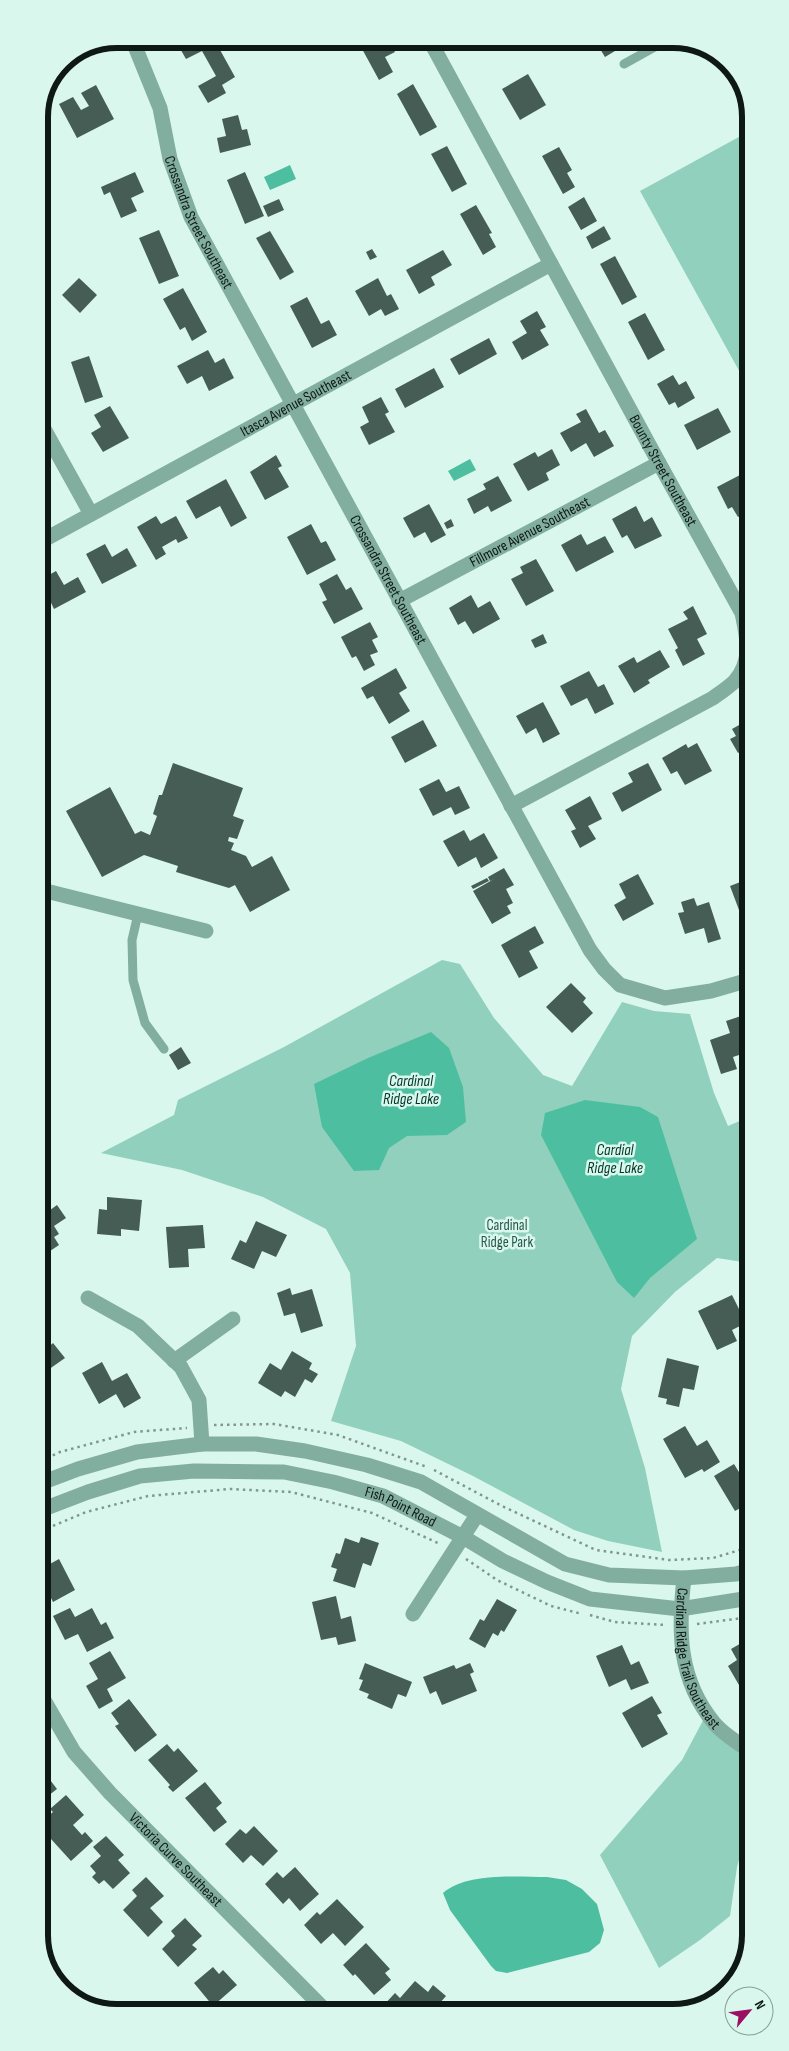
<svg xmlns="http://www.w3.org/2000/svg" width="789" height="2051" viewBox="0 0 789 2051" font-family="'Sofia Sans Condensed',sans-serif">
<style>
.green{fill:#91d0bc}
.water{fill:#4dbfa0}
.building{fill:#455d55}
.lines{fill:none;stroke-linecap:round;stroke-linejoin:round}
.path{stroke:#81968f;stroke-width:2.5;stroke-dasharray:2.5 4;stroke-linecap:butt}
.service{stroke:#82ae9f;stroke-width:9}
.minor{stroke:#82ae9f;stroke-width:15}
.tertiary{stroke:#82ae9f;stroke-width:15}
.labels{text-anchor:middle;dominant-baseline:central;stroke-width:5;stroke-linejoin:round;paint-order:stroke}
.street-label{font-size:15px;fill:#0e1815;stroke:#daf7ed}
.park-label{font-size:15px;fill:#28584a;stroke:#daf7ed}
.water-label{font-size:16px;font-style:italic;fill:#01372b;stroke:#daf7ed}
.rim{fill:none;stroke:#0e1815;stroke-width:6}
</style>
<rect width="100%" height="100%" fill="#daf7ed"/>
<path class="green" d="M748 132V387L640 191Z
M442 960 460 964 494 1018 543 1075 572 1086 622 1002 654 1011 690 1014 714 1093 728 1126 749 1117V1263L717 1258 675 1292 632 1336 621 1389 645 1468 662 1552 608 1541 574 1530 473 1476 401 1441 331 1421 356 1346 350 1273 326 1229 263 1197 182 1170 101 1153 174 1115 178 1100 284 1047Z
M707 1713 750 1754V1821L737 1867 730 1916 700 1940 659 1968 600 1855 682 1760Z"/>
<path class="water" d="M290 165 296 179 270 190 264 177Z
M470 459 476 470 454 481 448 471Z
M431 1032 449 1048 463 1087 466 1122 447 1135 407 1136 389 1148 379 1170 354 1171 322 1127 314 1084 368 1058Z
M585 1100 640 1107 658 1117 697 1239 650 1278 634 1298 617 1282 541 1135 545 1113Z
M547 1877 566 1880 582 1889 597 1904 604 1930 600 1943 589 1952 507 1973 496 1971 491 1966 450 1910 443 1893C467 1872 517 1877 547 1877Z"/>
<path class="building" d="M189 39H214L235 77 222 85 226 93 208 103 198 86 216 76 202 51 186 59 178 45Z
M376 39H388L395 52 385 57 393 72 379 80 361 47Z
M594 39H635L605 57Z
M528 74 546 105 520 120 502 89Z
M413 84 437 127 420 136 397 94Z
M96 85 114 119 77 138 59 104 73 97 81 110 89 106 81 93Z
M238 115 242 130 247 129 251 145 220 153 217 138 226 136 222 119Z
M447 146 467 184 452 192 431 154Z
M559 147 572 170 567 173 575 187 563 194 542 156Z
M135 172 144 192 131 198 137 211 121 218 110 192 104 195 101 187Z
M245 172 264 216 245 224 227 180Z
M584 197 597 221 581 230 568 207Z
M279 199 284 210 268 217 263 206Z
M476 205 492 233 489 234 496 247 483 255 460 214Z
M604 226 611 239 592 249 586 237Z
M159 230 179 276 159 284 139 238Z
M270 231 294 272 280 280 256 238Z
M372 249 377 257 370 260 366 252Z
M443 250 452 265 431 277 435 285 419 294 406 270Z
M615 256 637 297 622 305 600 264Z
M79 278 97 295 80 313 62 295Z
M378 278 387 296 391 294 399 309 385 316 381 309 369 316 355 291Z
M183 288 207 332 192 341 185 327 180 330 163 299Z
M39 295 45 296 43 317H48V336L39 335Z
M307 297 321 324 329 320 337 335 312 348 290 306Z
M537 311 546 327 540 330 549 345 522 360 512 342 527 333 520 321Z
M645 313 665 350 648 360 628 322Z
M489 338 497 354 459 375 450 359Z
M208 350 215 363 224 358 234 378 209 391 202 376 187 384 177 366Z
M89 356 103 397 85 403 71 362Z
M434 368 444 387 405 408 395 389Z
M673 375 679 385 686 381 695 398 678 408 675 402 669 405 657 384Z
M381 397 389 412 385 414 395 432 369 445 360 427 369 422 362 407Z
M110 406 129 438 103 452 91 433 101 427 94 415Z
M718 408 731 432 697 450 684 425Z
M586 409 599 433 605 430 614 446 594 457 586 443 571 452 560 433 581 422 576 414Z
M552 449 560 465 546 473 549 480 528 491 513 464 535 452 538 457Z
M276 455 282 466 278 468 289 487 265 500 250 472Z
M740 475 748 490V512L738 517 732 507 728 509 717 487Z
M498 476 512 501 491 512 488 506 474 514 467 499 486 489 483 484Z
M226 479 247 518 231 527 220 506 196 519 186 501Z
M429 504 446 535 431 543 425 532 414 538 403 518Z
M636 506 644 522 652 517 662 536 635 549 627 535 622 538 612 519Z
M156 516 161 524 176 516 188 538 178 543 176 539 162 547 166 554 156 560 137 527Z
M451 519 454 526 447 529 444 523Z
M311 524 321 543 326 541 336 560 307 575 287 537Z
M581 534 587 545 605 536 614 552 576 572 561 545Z
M105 544 112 557 127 548 137 566 102 584 86 554Z
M536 559 554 591 526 606 511 579 523 573 520 567Z
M56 571 64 585 78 577 86 592 54 609 40 580Z
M337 574 346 590 351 587 363 609 334 624 322 602 327 600 319 584Z
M471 595 478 608 490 601 500 619 473 634 465 621 458 625 449 608Z
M693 606 707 634 697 639 705 654 683 666 675 650 678 648 668 629 688 619 683 612Z
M370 622 378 637 372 640 378 652 370 655 375 665 364 671 356 656 352 658 341 637Z
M543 634 547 643 535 648 531 640Z
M660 650 670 667 648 680 650 683 634 693 618 666 634 657 637 663Z
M396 668 407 688 399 693 410 711 389 724 373 696 367 699 361 688Z
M589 671 598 687 604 684 614 704 595 714 587 698 571 706 560 686Z
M543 702 560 734 543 743 536 728 526 734 516 716Z
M423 720 437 746 405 763 391 737Z
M748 720V747L738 753 730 739 736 736 732 729Z
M697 743 712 771 685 785 677 771 671 774 662 758 686 744 688 748Z
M40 756 46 766 40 769Z
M173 763 243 788 233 816 244 820 237 839 229 837 228 841 234 843 231 850 246 856 252 867 272 856 290 890 250 912 235 885 229 888 176 872 178 866 144 855 102 877 66 811 110 787 135 834 141 831 150 835 157 816 153 814 159 795H162Z
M648 763 662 790 622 812 612 793 633 782 628 773Z
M439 779 446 792 459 786 470 808 455 815 451 807 433 816 419 789Z
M590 796 602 819 588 826 596 839 580 848 571 831 576 829 565 810Z
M464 830 470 841 484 833 498 858 481 868 476 857 458 867 443 841Z
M504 868 514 885 506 889 513 903 507 906 511 913 492 924 473 891 494 879 490 881 488 877Z
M638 874 654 904 623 921 614 905 626 898 619 884Z
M487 878 489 881 473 889 471 886Z
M743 881 749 894V915L742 918 730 886Z
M694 898 697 906 709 902 721 939 708 943 704 928 685 934 678 913 684 912 681 902Z
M535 926 544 943 529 951 538 968 519 978 501 945Z
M571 983 586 998 583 1002 593 1013 572 1033 546 1007Z
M747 1014 749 1042 745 1043 748 1052 733 1057 737 1069 721 1074 710 1040 730 1033 726 1021Z
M181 1047 191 1063 178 1070 169 1055Z
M107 1197 142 1200 139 1231 121 1229V1236L97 1234 99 1209 107 1210Z
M57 1205 66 1218 54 1226 59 1234 54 1237 59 1245 41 1257 40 1208 42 1207 46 1213Z
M256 1221 287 1235 276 1257 262 1251 254 1269 231 1259 240 1240 246 1243Z
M203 1225 205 1248 188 1249 189 1267 169 1268 166 1227Z
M290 1288 292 1295 312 1289 323 1326 301 1333 295 1313 284 1316 277 1293Z
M732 1295 746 1323 732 1330 737 1341 717 1350 698 1311Z
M53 1343 65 1358 48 1370 50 1372 41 1380V1344L45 1350Z
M292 1351 312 1363 309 1369 318 1374 312 1383 305 1379 295 1397 285 1391 281 1397 258 1383 270 1363 281 1370Z
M667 1358 699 1366 694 1390 683 1388 679 1407 666 1404 667 1399 658 1397Z
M102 1362 112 1381 127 1373 141 1398 124 1408 116 1394 99 1404 82 1373Z
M685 1426 697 1446 707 1440 720 1462 704 1472 702 1469 685 1478 663 1439Z
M734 1464 750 1490V1516L744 1506 735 1511 714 1476Z
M361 1537 379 1543 371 1566 363 1563 355 1588 333 1581 337 1569 331 1567 336 1553 340 1554 345 1538 359 1543Z
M44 1558 48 1565 59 1559 75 1590 53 1602 45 1586 41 1588V1559Z
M336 1596 341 1619 351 1616 356 1641 338 1645 336 1637 321 1640 312 1602Z
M497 1599 517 1610 504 1632 501 1630 498 1636 493 1633 485 1648 469 1639 480 1619 484 1621Z
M70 1608 75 1617 92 1608 101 1625 106 1622 114 1638 87 1652 78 1634 65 1640 53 1616Z
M750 1638V1688L743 1692 728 1666 737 1660 731 1649Z
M622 1645 631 1665 639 1661 649 1683 631 1690 626 1679 609 1687 596 1656Z
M110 1651 126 1678 107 1689 113 1701 99 1709 86 1686 98 1679 89 1663Z
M365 1663 412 1682 406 1697 398 1694 392 1709 367 1698 369 1694 359 1690 363 1680 359 1679Z
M470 1663 474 1672 470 1674 477 1691 442 1705 436 1691 430 1694 423 1677 454 1665 456 1669Z
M652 1696 662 1713 657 1715 668 1734 642 1748 622 1713Z
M129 1699 157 1735 135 1752 115 1726 119 1724 111 1713Z
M167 1744 174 1752 178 1748 198 1771 173 1792 168 1787 170 1785 148 1760Z
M41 1768 57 1789 44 1799 41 1795Z
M205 1782 222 1803 216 1808 227 1822 214 1832 185 1798Z
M66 1795 84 1815 73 1825 82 1835 85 1832 93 1841 71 1861 41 1828V1822L53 1812 50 1809Z
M254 1826 278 1851 263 1866 251 1855 243 1863 225 1844 240 1829 246 1834Z
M106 1836 124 1855 118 1860 130 1873 113 1889 104 1880 99 1884 92 1877 96 1873 90 1866 101 1856 93 1847Z
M295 1867 319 1894 300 1911 289 1898 283 1904 265 1884 277 1872 283 1878Z
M146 1877 164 1896 150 1908 163 1922 148 1937 123 1910 137 1896 132 1890Z
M337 1899 364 1927 345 1946 333 1933 321 1944 304 1925 317 1912 320 1915Z
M185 1918 202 1936 192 1945 197 1949 178 1967 162 1949 175 1936 171 1931Z
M366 1943 390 1969 385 1973 391 1980 374 1995 355 1974 353 1976 343 1965Z
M213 1967 219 1974 223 1970 237 1985 213 2006 194 1983Z
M415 1981 428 1992 433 1985 446 1996 433 2011H387L382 2007 395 1993 400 1998Z
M266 2001 276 2011H254Z"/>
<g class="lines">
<path class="path" d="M214 1425 274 1424 338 1435 427 1467
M41 1461 60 1452 134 1432 187 1428
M434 1470 502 1506 596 1550 669 1560 713 1558 750 1547
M41 1531 86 1512 148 1496 230 1489 291 1492 372 1513 440 1544
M466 1559 497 1580 551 1606 582 1614
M590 1615 615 1622 666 1625
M697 1624 750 1617"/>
<path class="service" d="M624 64 669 39
M138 914 132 940 133 980 145 1023 164 1049"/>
<g class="minor">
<path id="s1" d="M132 39 160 108 170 159 191 217 590 950 604 969 620 985 665 998 711 991 749 980"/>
<path id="s2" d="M429 39 659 463 742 613C747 637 753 660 735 681 729 687 720 693 713 698L511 806"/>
<path d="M39 420 91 514"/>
<path id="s3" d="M40 542 551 264"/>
<path id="s4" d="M399 601 659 463"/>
<path d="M40 886 42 890 206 931"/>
<path d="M88 1298 138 1326 181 1367 199 1400 202 1444"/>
<path d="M174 1361 233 1319"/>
<path id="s5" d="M684 1578C678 1631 678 1679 714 1723 723 1734 738 1743 750 1751"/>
<path d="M413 1614 477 1515"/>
<path id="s6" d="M41 1695 74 1752 110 1793 326 2011"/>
</g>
<g class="tertiary">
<path d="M41 1483 78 1469 137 1452 202 1444H256L305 1451 367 1465 421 1482 565 1564 609 1575 684 1578 736 1574 750 1570"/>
<path id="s7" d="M41 1510 88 1492 140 1476 194 1471 284 1472 333 1482 383 1496 463 1537 503 1561 547 1582 590 1599 680 1609 750 1598"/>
</g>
</g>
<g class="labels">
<g class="street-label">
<text stroke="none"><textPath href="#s1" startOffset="196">Crossandra Street Southeast</textPath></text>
<text stroke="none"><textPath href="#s3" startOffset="291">Itasca Avenue Southeast</textPath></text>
<text stroke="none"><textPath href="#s2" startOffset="491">Bounty Street Southeast</textPath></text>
<text stroke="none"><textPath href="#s4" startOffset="148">Fillmore Avenue Southeast</textPath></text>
<text stroke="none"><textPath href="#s1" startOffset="601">Crossandra Street Southeast</textPath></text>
<text stroke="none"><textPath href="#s7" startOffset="371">Fish Point Road</textPath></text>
<text stroke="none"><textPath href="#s5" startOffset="84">Cardinal Ridge Trail Southeast</textPath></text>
<text stroke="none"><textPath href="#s6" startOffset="214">Victoria Curve Southeast</textPath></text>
</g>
<g class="park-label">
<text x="507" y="1225">Cardinal<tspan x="507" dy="17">Ridge Park</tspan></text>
</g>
<g class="water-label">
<text x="411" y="1081">Cardinal<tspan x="411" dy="18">Ridge Lake</tspan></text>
<text x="615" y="1150">Cardial<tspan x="615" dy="18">Ridge Lake</tspan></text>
</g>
</g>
<path d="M0 0H789V2051H0ZM117 48H673A69 69 0 0 1 742 117V1935A69 69 0 0 1 673 2004H117A69 69 0 0 1 48 1935V117A69 69 0 0 1 117 48Z" fill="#daf7ed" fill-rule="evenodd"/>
<path class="rim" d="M117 48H673A69 69 0 0 1 742 117V1935A69 69 0 0 1 673 2004H117A69 69 0 0 1 48 1935V117A69 69 0 0 1 117 48Z"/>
<g transform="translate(749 2011) rotate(61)"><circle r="24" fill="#daf7ed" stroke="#889e97"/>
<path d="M0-4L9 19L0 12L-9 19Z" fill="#9b1061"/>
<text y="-8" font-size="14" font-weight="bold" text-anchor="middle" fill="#0e1815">N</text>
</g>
</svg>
